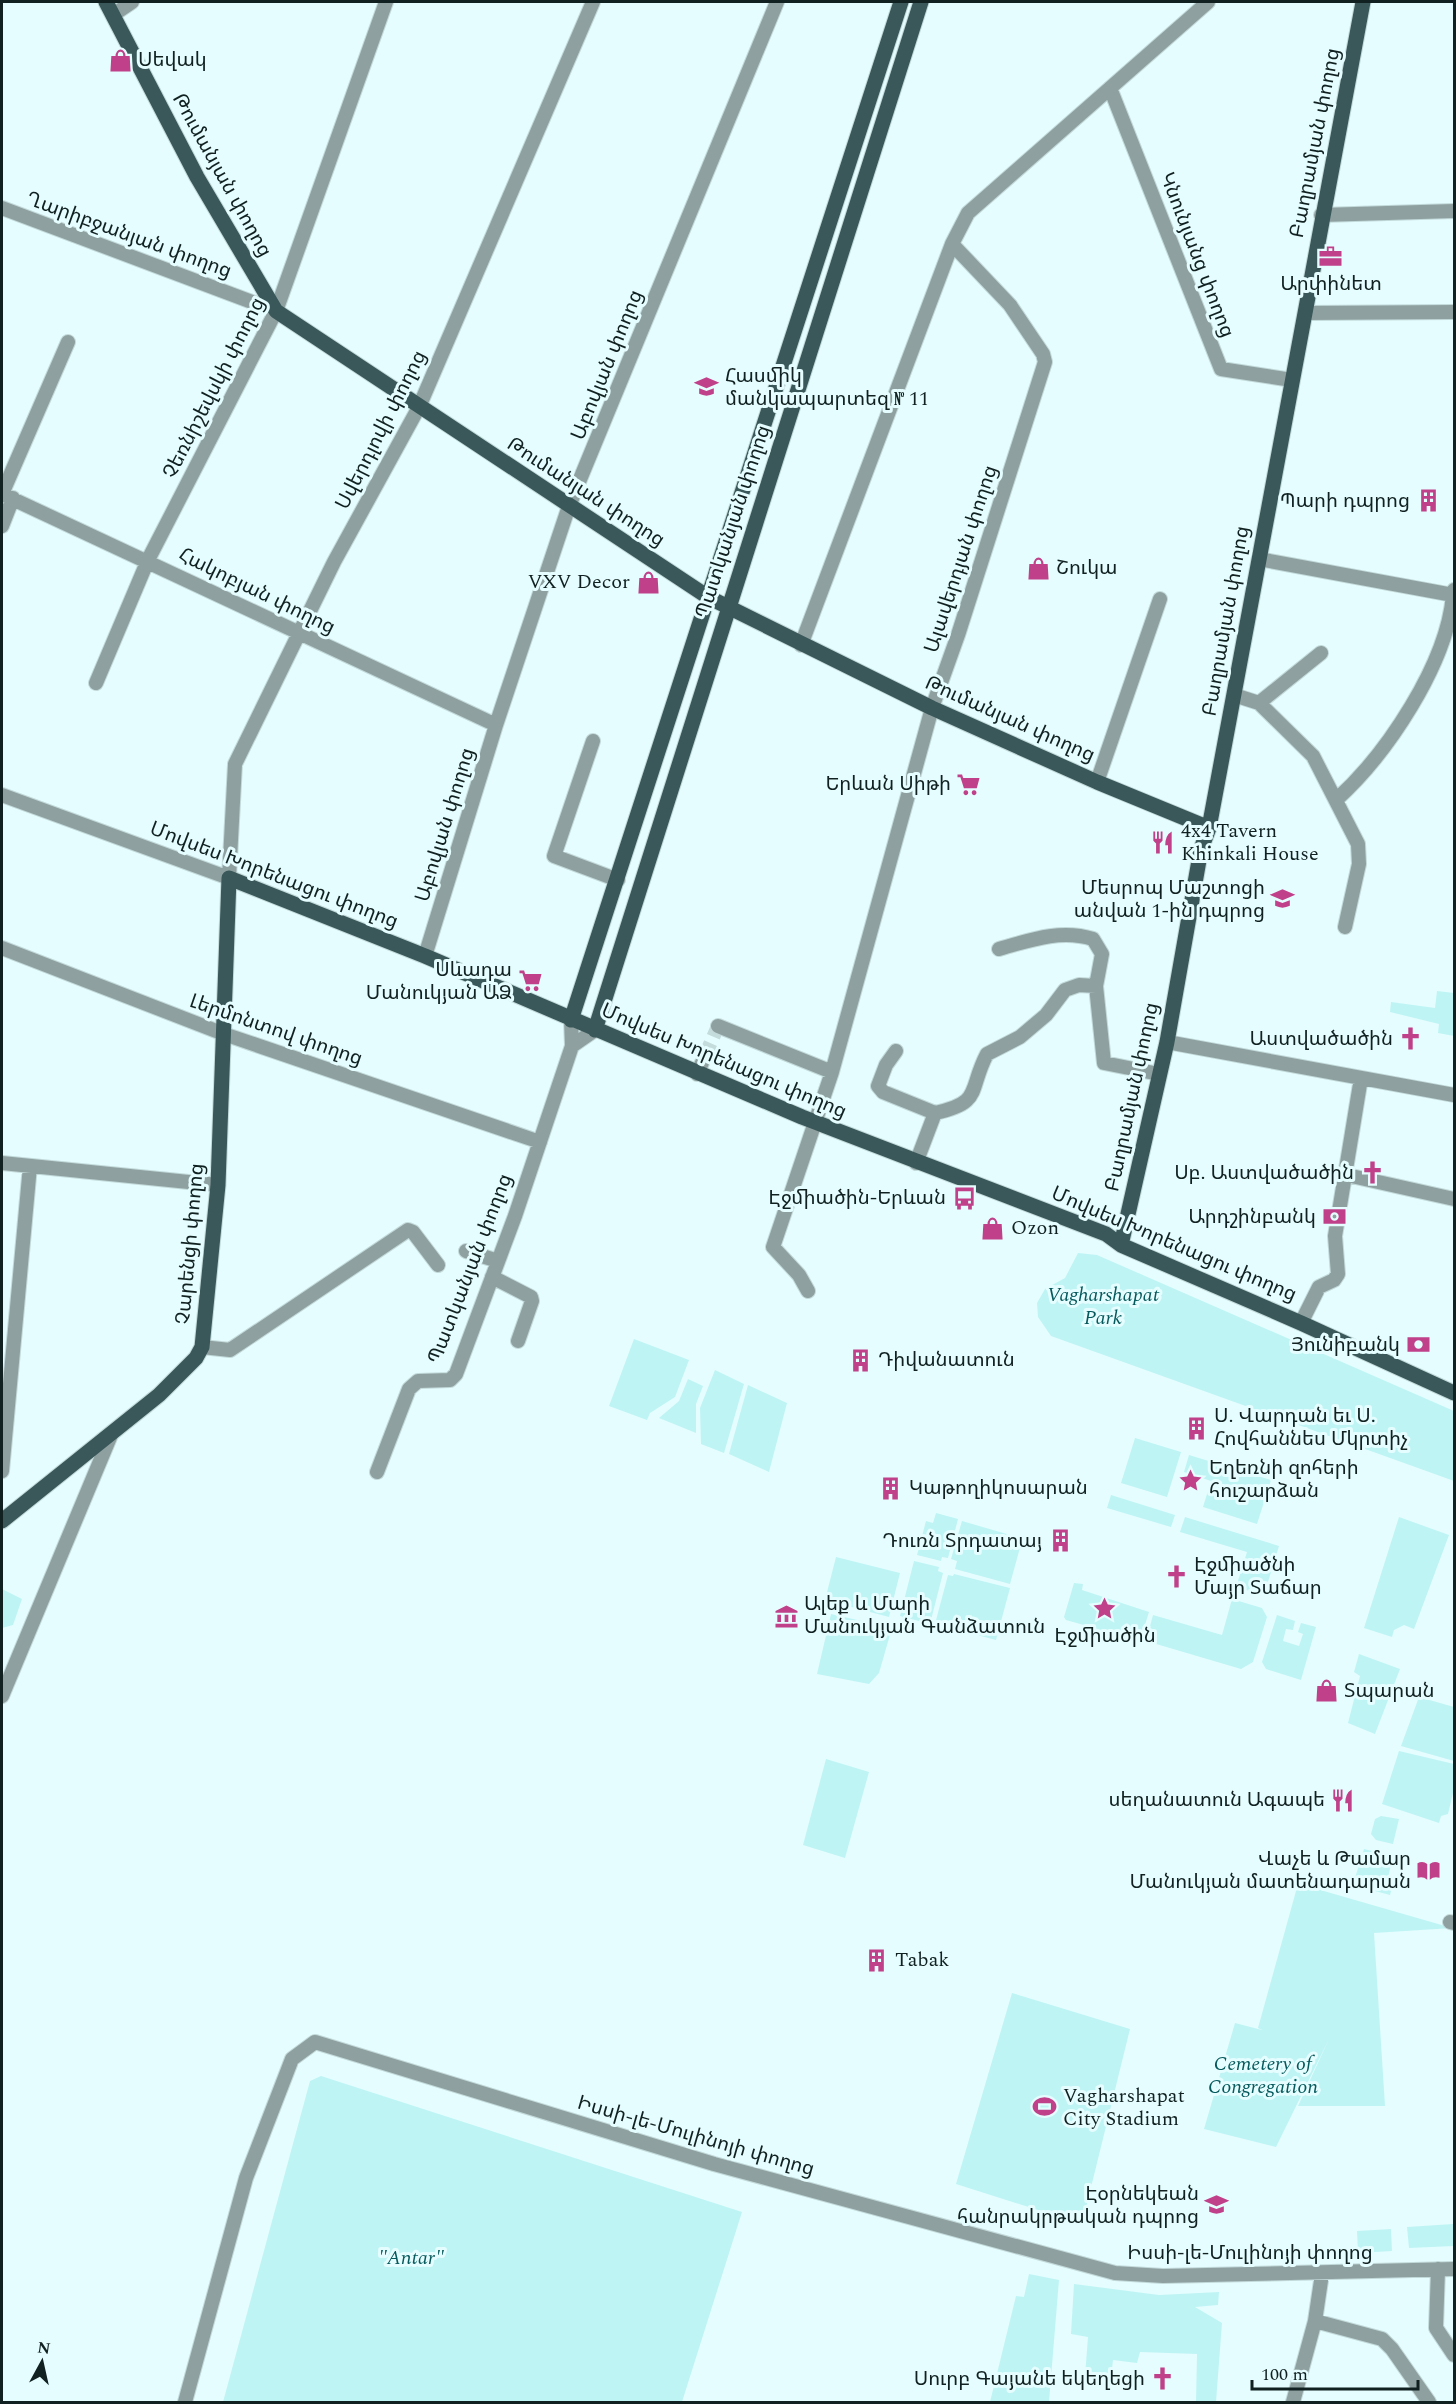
<svg xmlns="http://www.w3.org/2000/svg" width="1456" height="2404" viewBox="0 0 1456 2404" font-family="Spectral,'Noto Sans Armenian',serif">
<style>
.green{fill:#bff4f5}
.lines{fill:none;stroke-linecap:round;stroke-linejoin:round}
.minor-tunnel{stroke:#c5dcdd;stroke-width:14;stroke-dasharray:14 7;stroke-linecap:butt}
.minor-casing{stroke:#c3dadb;stroke-width:16}
.major-casing{stroke:#c3dadb;stroke-width:17}
.minor{stroke:#8fa0a0;stroke-width:14}
.major{stroke:#3a5859;stroke-width:15}
.labels{text-anchor:middle;dominant-baseline:central;stroke-width:6;stroke-linejoin:round;paint-order:stroke}
.poi-label{font-size:20px;fill:#112121;stroke:#e5fdfe;text-anchor:end}
.street-label{font-size:20px;fill:#112121;stroke:#e5fdfe}
.park-label{font-size:20px;font-style:italic;fill:#05585b;stroke:#e5fdfe}
</style>
<rect width="100%" height="100%" fill="#e5fdfe"/>
<path class="green" d="M1437 991 1454 993V1036L1438 1033 1439 1024 1390 1012 1391 1002 1435 1008Z
M1078 1253 1097 1255 1454 1411V1481L1051 1336 1038 1317 1037 1303 1045 1289 1065 1278Z
M634 1339 689 1360 675 1397 650 1413 647 1420 609 1406Z
M715 1370 744 1384 724 1453 701 1444 700 1408Z
M688 1379 703 1386 696 1404V1433L659 1418 679 1401Z
M748 1385 787 1403 769 1472 729 1454Z
M1135 1438 1181 1452 1167 1497 1121 1483Z
M1189 1455 1271 1480 1257 1524 1203 1507 1211 1481 1184 1472Z
M1111 1495 1175 1515 1171 1527 1107 1508Z
M936 1513 958 1519 948 1558 942 1557 941 1561 917 1555 926 1521 933 1523Z
M1185 1517 1279 1546 1264 1595 1236 1587 1247 1552 1180 1532Z
M1399 1517 1449 1535 1414 1629 1404 1625 1394 1630 1392 1637 1364 1628Z
M962 1521 1017 1537 1015 1542 1021 1544 1010 1584 955 1569 957 1561 951 1559Z
M836 1557 900 1573 889 1617 825 1600Z
M914 1561 939 1567 938 1571 943 1573 930 1624 900 1616Z
M954 1574 1010 1588 996 1640 935 1624 948 1575 953 1576Z
M1074 1583 1083 1584 1082 1590 1149 1612 1140 1641 1066 1620 1064 1617Z
M2 1589 22 1599 13 1625 2 1628Z
M1232 1599 1262 1608 1267 1617 1253 1662 1241 1669 1146 1641 1153 1615 1222 1635Z
M831 1614 892 1628 879 1673 869 1684 817 1674Z
M1277 1615 1295 1621 1293 1630 1286 1629 1283 1641 1299 1646 1303 1634 1298 1632 1301 1623 1316 1627 1301 1680 1266 1669 1262 1662Z
M1359 1654 1400 1669 1375 1734 1348 1723 1360 1676 1354 1672Z
M1419 1697 1454 1707V1761L1401 1746Z
M1399 1751 1454 1764V1789L1448 1814 1441 1816 1439 1823 1382 1804Z
M826 1759 869 1772 845 1858 803 1845Z
M1381 1816 1399 1819 1393 1844 1376 1840 1371 1834 1375 1819Z
M1364 1849 1393 1856 1387 1882 1393 1884 1390 1895 1356 1886 1354 1881Z
M1303 1885 1452 1928 1374 1933 1385 2106H1298L1329 2039 1276 2147 1204 2129 1235 2023 1262 2030 1258 2028 1296 1891Z
M1012 1993 1130 2029 1082 2224 956 2184Z
M321 2076 742 2212 682 2402H223L310 2081Z
M1453 2224 1454 2246 1409 2248 1407 2227Z
M1391 2229 1392 2251 1358 2253 1357 2231Z
M1029 2274 1059 2280 1049 2402H990L1016 2296 1024 2297Z
M1074 2284 1159 2295 1219 2292 1218 2305 1195 2307 1222 2323 1216 2402H1196L1197 2354 1140 2352 1137 2363 1113 2360 1111 2378 1085 2376 1088 2337 1071 2334Z"/>
<g class="lines">
<path class="minor-tunnel" d="M705 1056 718 1026"/>
<defs>
<path id="minor" d="M113 15 132 2
M1110 88 1221 369 1292 380
M2 208 276 311
M1321 215 1454 211
M1305 313 1454 312
M2 494 496 725
M2 494 68 342
M2 526 13 498
M1259 559 1453 595 1454 590
M801 645 952 244 968 213 1208 2
M96 683 148 560 276 311 386 2
M1234 695 1259 703 1313 756 1358 844 1359 864 1345 927
M1259 703 1321 653
M593 741 554 856 618 880
M1097 782 1160 599
M2 795 229 878 235 764 334 562 419 407 593 2
M1336 800C1387 754 1447 664 1453 595
M2 948 224 1034 540 1142
M999 949C1030 940 1061 929 1093 939L1102 954 1096 986 1104 1063 1159 1074
M425 956 496 725 569 506 777 2
M718 1026 832 1072
M1167 1042 1454 1095
M572 1046 595 1030
M896 1051 886 1065 878 1086 883 1092 935 1113
M697 1074 705 1056
M2 1163 218 1185
M916 1163 935 1113C983 1103 968 1090 987 1054L1020 1037 1046 1015 1065 990 1079 985 1096 986
M1347 1175 1454 1199
M466 1251 498 1261
M492 1277 531 1297 532 1301 518 1341
M808 1291 799 1275 773 1247 832 1072 932 708 958 635 1045 362 1043 354 1010 305 952 244
M1301 1323 1319 1287 1334 1280 1338 1274 1335 1236 1361 1078
M202 1347 230 1350 408 1230 413 1232 438 1265
M2 1471 30 1166
M377 1472 409 1389 418 1381 450 1380 456 1374 515 1216 572 1046 571 1020
M2 1696 111 1435
M1450 1922 1454 1923
M1438 2269 1436 2328 1454 2355
M1322 2274 1315 2321 1382 2339 1392 2349 1429 2402
M185 2402 246 2178 292 2059 315 2042 714 2164 1115 2273 1163 2276 1454 2269
M1293 2402 1315 2321"/>
<path id="major" d="M106 2 197 177 276 311 708 597 932 708 1097 782 1209 828
M571 1020 901 2
M595 1030 921 2
M1121 1245 1167 1042 1201 849 1209 828 1363 2
M2 1521 159 1395 196 1358 202 1347 218 1185 229 878 425 956 802 1117 1106 1234 1121 1245 1301 1323 1454 1393"/>
</defs>
<use href="#minor" class="minor-casing"/>
<use href="#major" class="major-casing"/>
<use href="#minor" class="minor"/>
<use href="#major" class="major"/>
</g>
<defs>
<symbol id="shop-bare" viewBox="-9 -9 18 18"><path d="M-5-2.5h2.3a2.7 3.5 0 0 1 5.4 0H5L5.5 6h-11ZM-1.5-2.5h3a1.5 2.3 0 0 0-3 0Z" fill="#c0408a" stroke="#e5fdfe" stroke-width="2.5" paint-order="stroke"/></symbol>
<symbol id="office-bare" viewBox="-9 -9 18 18"><path d="M-6-3h4V-5.5h4V-3h4V5H-6ZM-1-4.5V-3h2v-1.5ZM-6 0V1H6V0Z" fill="#c0408a" stroke="#e5fdfe" stroke-width="2.5" paint-order="stroke"/></symbol>
<symbol id="school-bare" viewBox="-9 -9 18 18"><path d="M0-5L7-2L0 1L-7-2ZM-4 1L0 2.5L4 1V4Q0 6-4 4Z" fill="#c0408a" stroke="#e5fdfe" stroke-width="2.5" paint-order="stroke"/></symbol>
<symbol id="building-bare" viewBox="-9 -9 18 18"><path d="M-4-6H4V6H1V3H-1V6H-4ZM-2.5-4.3h1.7v1.8h-1.7ZM.8-4.3h1.7v1.8H.8ZM-2.5-1h1.7V.8h-1.7ZM.8-1h1.7V.8H.8Z" fill="#c0408a" stroke="#e5fdfe" stroke-width="2.5" paint-order="stroke"/></symbol>
<symbol id="supermarket-bare" viewBox="-9 -9 18 18"><path d="M-6-5.5h2.5l.6 2H6L4.5 2H-2.5L-4.4-4H-6ZM-1.5 3.2a1.3 1.3 0 1 0 .1 0ZM3 3.2a1.3 1.3 0 1 0 .1 0Z" fill="#c0408a" stroke="#e5fdfe" stroke-width="2.5" paint-order="stroke"/></symbol>
<symbol id="restaurant-bare" viewBox="-9 -9 18 18"><path d="M-5-6h1v4h1v-4h1v4h1v-4h1v5L-1.5 .5V6h-2V.5L-5-1ZM5-6V6H3V1.5H1.5Q1.5-4 5-6Z" fill="#c0408a" stroke="#e5fdfe" stroke-width="2.5" paint-order="stroke"/></symbol>
<symbol id="church-bare" viewBox="-9 -9 18 18"><path d="M-1.2-6h2.4v3.5h3.3v2.4h-3.3V6h-2.4V-.1h-3.3v-2.4h3.3Z" fill="#c0408a" stroke="#e5fdfe" stroke-width="2.5" paint-order="stroke"/></symbol>
<symbol id="bus-bare" viewBox="-9 -9 18 18"><path d="M-5-6H5V4H4V6H2V4H-2V6H-4V4H-5ZM-3.5-4V0h7V-4ZM-3.5 1.2v1.5H-2V1.2ZM2 1.2v1.5H3.5V1.2Z" fill="#c0408a" stroke="#e5fdfe" stroke-width="2.5" paint-order="stroke"/></symbol>
<symbol id="bank-bare" viewBox="-9 -9 18 18"><path d="M-6-4H6V4H-6ZM0-2.3a2.3 2.3 0 1 0 0 4.6a2.3 2.3 0 1 0 0-4.6Z" fill="#c0408a" stroke="#e5fdfe" stroke-width="2.5" paint-order="stroke"/></symbol>
<symbol id="sight-bare" viewBox="-9 -9 18 18"><path d="M0-6L1.8-2.2L6-1.7L2.9 1.2L3.7 5.4L0 3.3L-3.7 5.4L-2.9 1.2L-6-1.7L-1.8-2.2Z" fill="#c0408a" stroke="#e5fdfe" stroke-width="2.5" paint-order="stroke"/></symbol>
<symbol id="museum-bare" viewBox="-9 -9 18 18"><path d="M0-6L6-3V-2H-6V-3ZM-5-1h2V3h-2ZM-1-1h2V3h-2ZM3-1h2V3H3ZM-6 4H6V6H-6Z" fill="#c0408a" stroke="#e5fdfe" stroke-width="2.5" paint-order="stroke"/></symbol>
<symbol id="library-bare" viewBox="-9 -9 18 18"><path d="M-6-4Q-3-5.5-.7-3.5V5Q-3 3-6 4ZM6-4Q3-5.5 .7-3.5V5Q3 3 6 4Z" fill="#c0408a" stroke="#e5fdfe" stroke-width="2.5" paint-order="stroke"/></symbol>
<symbol id="stadium-bare" viewBox="-9 -9 18 18"><path d="M0-5a6.5 5 0 1 0 0 10a6.5 5 0 1 0 0-10ZM-3.5-1.8h7v3.6h-7Z" fill="#c0408a" stroke="#e5fdfe" stroke-width="2.5" paint-order="stroke"/></symbol>
</defs>
<g fill-rule="evenodd">
<use href="#shop-bare" x="104" y="44" width="33" height="33"/>
<use href="#office-bare" x="1314" y="240" width="33" height="33"/>
<use href="#school-bare" x="690" y="370" width="33" height="33"/>
<use href="#building-bare" x="1412" y="484" width="33" height="33"/>
<use href="#shop-bare" x="1022" y="552" width="33" height="33"/>
<use href="#shop-bare" x="632" y="566" width="33" height="33"/>
<use href="#supermarket-bare" x="952" y="768" width="33" height="33"/>
<use href="#restaurant-bare" x="1146" y="826" width="33" height="33"/>
<use href="#school-bare" x="1266" y="882" width="33" height="33"/>
<use href="#supermarket-bare" x="514" y="964" width="33" height="33"/>
<use href="#church-bare" x="1394" y="1022" width="33" height="33"/>
<use href="#church-bare" x="1356" y="1156" width="33" height="33"/>
<use href="#bus-bare" x="948" y="1182" width="33" height="33"/>
<use href="#bank-bare" x="1318" y="1200" width="33" height="33"/>
<use href="#shop-bare" x="976" y="1212" width="33" height="33"/>
<use href="#bank-bare" x="1402" y="1328" width="33" height="33"/>
<use href="#building-bare" x="844" y="1344" width="33" height="33"/>
<use href="#building-bare" x="1180" y="1412" width="33" height="33"/>
<use href="#sight-bare" x="1174" y="1464" width="33" height="33"/>
<use href="#building-bare" x="874" y="1472" width="33" height="33"/>
<use href="#building-bare" x="1044" y="1524" width="33" height="33"/>
<use href="#church-bare" x="1160" y="1560" width="33" height="33"/>
<use href="#sight-bare" x="1088" y="1592" width="33" height="33"/>
<use href="#museum-bare" x="770" y="1600" width="33" height="33"/>
<use href="#shop-bare" x="1310" y="1674" width="33" height="33"/>
<use href="#restaurant-bare" x="1326" y="1784" width="33" height="33"/>
<use href="#library-bare" x="1412" y="1854" width="33" height="33"/>
<use href="#building-bare" x="860" y="1944" width="33" height="33"/>
<use href="#stadium-bare" x="1028" y="2090" width="33" height="33"/>
<use href="#school-bare" x="1200" y="2188" width="33" height="33"/>
<use href="#church-bare" x="1146" y="2362" width="33" height="33"/>
</g>
<g class="labels">
<g class="poi-label">
<text x="138" y="60" text-anchor="start">Սեվակ</text>
<text x="1331" y="284" text-anchor="middle">Արփինետ</text>
<text x="725" y="376" text-anchor="start">Հասմիկ<tspan x="725" dy="23">մանկապարտեզ № 11</tspan></text>
<text x="1410" y="501">Պարի դպրոց</text>
<text x="1056" y="568" text-anchor="start">Շուկա</text>
<text x="630" y="582">VXV Decor</text>
<text x="951" y="784">Երևան Սիթի</text>
<text x="1181" y="831" text-anchor="start">4x4 Tavern<tspan x="1181" dy="23">Khinkali House</tspan></text>
<text x="1265" y="888">Մեսրոպ Մաշտոցի<tspan x="1265" dy="23">անվան 1-ին դպրոց</tspan></text>
<text x="512" y="970">Սևադա<tspan x="512" dy="23">Մանուկյան ԱՁ</tspan></text>
<text x="1393" y="1039">Աստվածածին</text>
<text x="1354" y="1173">Սբ. Աստվածածին</text>
<text x="946" y="1198">Էջմիածին-Երևան</text>
<text x="1316" y="1217">Արդշինբանկ</text>
<text x="1011" y="1228" text-anchor="start">Ozon</text>
<text x="1400" y="1345">Յունիբանկ</text>
<text x="878" y="1360" text-anchor="start">Դիվանատուն</text>
<text x="1214" y="1416" text-anchor="start">Ս. Վարդան եւ Ս.<tspan x="1214" dy="23">Հովհաննես Մկրտիչ</tspan></text>
<text x="1209" y="1468" text-anchor="start">Եղեռնի զոհերի<tspan x="1209" dy="23">հուշարձան</tspan></text>
<text x="909" y="1488" text-anchor="start">Կաթողիկոսարան</text>
<text x="1042" y="1541">Դուռն Տրդատայ</text>
<text x="1194" y="1565" text-anchor="start">Էջմիածնի<tspan x="1194" dy="23">Մայր Տաճար</tspan></text>
<text x="804" y="1604" text-anchor="start">Ալեք և Մարի<tspan x="804" dy="23">Մանուկյան Գանձատուն</tspan></text>
<text x="1105" y="1636" text-anchor="middle">Էջմիածին</text>
<text x="1344" y="1691" text-anchor="start">Տպարան</text>
<text x="1325" y="1800">սեղանատուն Ագապե</text>
<text x="1411" y="1859">Վաչե և Թամար<tspan x="1411" dy="23">Մանուկյան մատենադարան</tspan></text>
<text x="895" y="1960" text-anchor="start">Tabak</text>
<text x="1063" y="2096" text-anchor="start">Vagharshapat<tspan x="1063" dy="23">City Stadium</tspan></text>
<text x="1199" y="2194">Էօրնեկեան<tspan x="1199" dy="23">հանրակրթական դպրոց</tspan></text>
<text x="1145" y="2379">Սուրբ Գայանե եկեղեցի</text>
</g>
<g class="street-label">
<text transform="translate(1315 143) rotate(-79)">Բաղրամյան փողոց</text>
<text transform="translate(222 175) rotate(61)">Թումանյան փողոց</text>
<text transform="translate(129 235) rotate(20)">Ղարիբջանյան փողոց</text>
<text transform="translate(1197 255) rotate(69)">Կնունյանց փողոց</text>
<text transform="translate(607 365) rotate(-68)">Աբովյան փողոց</text>
<text transform="translate(214 388) rotate(-63)">Չեռնիշեվսկի փողոց</text>
<text transform="translate(381 430) rotate(-63)">Սվերդլովի փողոց</text>
<text transform="translate(586 492) rotate(33)">Թումանյան փողոց</text>
<text transform="translate(733 522) rotate(-72)">Պատկանյան փողոց</text>
<text transform="translate(961 559) rotate(-72)">Ալավերդյան փողոց</text>
<text transform="translate(257 591) rotate(26)">Հակոբյան փողոց</text>
<text transform="translate(1226 621) rotate(-80)">Բաղրամյան փողոց</text>
<text transform="translate(1010 719) rotate(24)">Թումանյան փողոց</text>
<text transform="translate(445 825) rotate(-73)">Աբովյան փողոց</text>
<text transform="translate(274 875) rotate(21)">Մովսես Խորենացու փողոց</text>
<text transform="translate(276 1030) rotate(19)">Լերմոնտով փողոց</text>
<text transform="translate(724 1061) rotate(23)">Մովսես Խորենացու փողոց</text>
<text transform="translate(1132 1097) rotate(-78)">Բաղրամյան փողոց</text>
<text transform="translate(190 1244) rotate(-85)">Չարենցի փողոց</text>
<text transform="translate(1174 1244) rotate(23)">Մովսես Խորենացու փողոց</text>
<text transform="translate(470 1269) rotate(-69)">Պատկանյան փողոց</text>
<text transform="translate(696 2136) rotate(16)">Իսսի-լե-Մուլինոյի փողոց</text>
<text x="1250" y="2253">Իսսի-լե-Մուլինոյի փողոց</text>
</g>
<g class="park-label">
<text x="1103" y="1295">Vagharshapat<tspan x="1103" dy="23">Park</tspan></text>
<text x="1263" y="2064">Cemetery of<tspan x="1263" dy="23">Congregation</tspan></text>
<text x="411" y="2258">"Antar"</text>
</g>
</g>
<rect width="1456" height="2404" fill="none" stroke="#112121" stroke-width="6"/>
<g transform="translate(42 2362) rotate(8)" stroke="#e5fdfe" stroke-width="4.5" paint-order="stroke">
<path d="M0-4.5L10 22L0 15L-10 22Z" fill="#112121"/>
<text y="-9" font-size="16" font-weight="bold" text-anchor="middle" fill="#112121">N</text>
</g>
<path d="M1252 2380v9h166v-9" fill="none" stroke="#112121" stroke-width="3"/>
<text x="1261" y="2380" font-size="18" fill="#112121" stroke="#e5fdfe" stroke-width="4.5" paint-order="stroke">100 m</text>
</svg>
